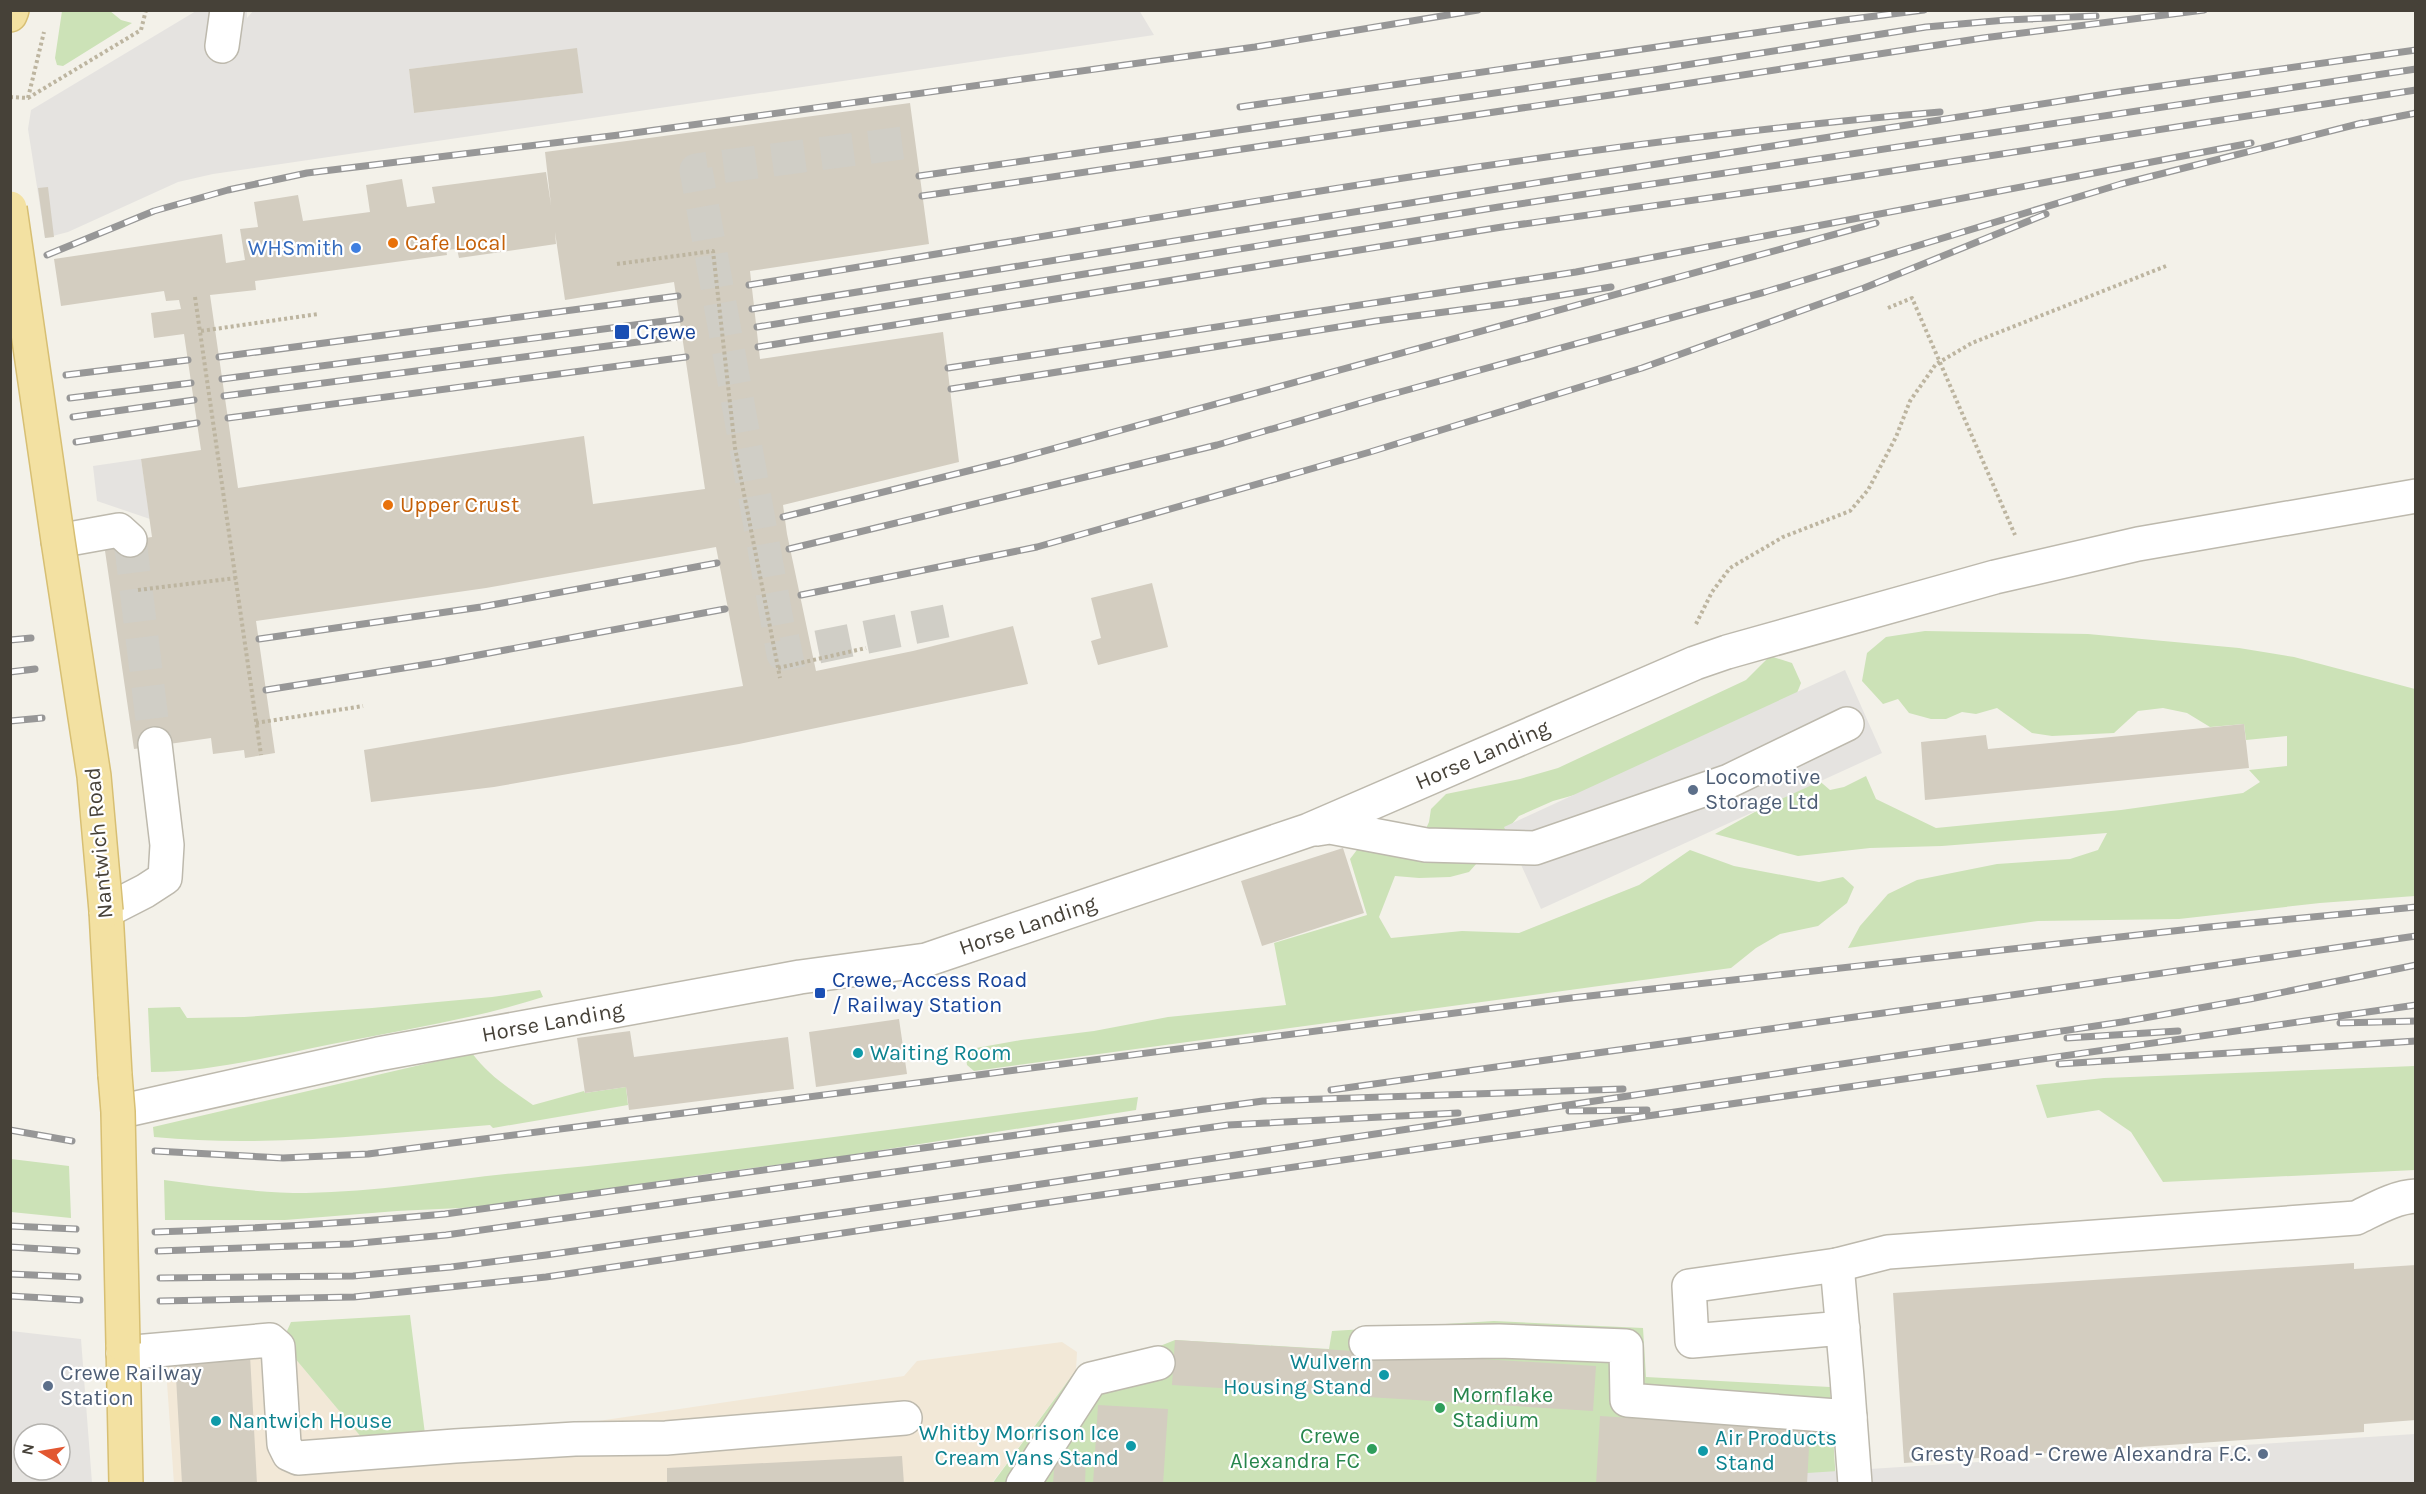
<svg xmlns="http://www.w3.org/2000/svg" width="2426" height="1494" viewBox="0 0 2426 1494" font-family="Karla,sans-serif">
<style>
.commercial{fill:#f2e8d7}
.green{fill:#cce2b7}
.parking{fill:#e5e3e0;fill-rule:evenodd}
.building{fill:#d3cdc0;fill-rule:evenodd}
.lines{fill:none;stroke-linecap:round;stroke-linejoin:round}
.minor-tunnel{stroke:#d0cec6;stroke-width:33;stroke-dasharray:33 16;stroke-linecap:butt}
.minor-casing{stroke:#bdb9ad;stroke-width:36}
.major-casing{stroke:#d7bf73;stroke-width:36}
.path{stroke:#bdb5a0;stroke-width:4;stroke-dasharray:3 3;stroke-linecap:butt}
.minor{stroke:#fff;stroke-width:33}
.major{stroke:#f3e1a2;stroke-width:33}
.rail-casing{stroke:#979797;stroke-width:7}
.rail{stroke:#fff;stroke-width:4.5;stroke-dasharray:14;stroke-linecap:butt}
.major-bridge-casing{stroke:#d7bf73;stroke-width:36;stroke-linecap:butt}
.path-bridge{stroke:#bdb5a0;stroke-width:4;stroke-dasharray:3 3;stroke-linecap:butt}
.major-bridge{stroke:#f3e1a2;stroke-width:33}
.food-dot{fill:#e8710a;stroke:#fff;stroke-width:2}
.shop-dot{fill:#3f7fe0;stroke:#fff;stroke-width:2}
.transit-dot{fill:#1a4fb4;stroke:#fff;stroke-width:2}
.service-dot{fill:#5c6f8a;stroke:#fff;stroke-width:2}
.culture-dot{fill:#0f9aa8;stroke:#fff;stroke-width:2}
.leisure-dot{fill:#2e9e5b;stroke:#fff;stroke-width:2}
.labels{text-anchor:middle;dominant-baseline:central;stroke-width:4.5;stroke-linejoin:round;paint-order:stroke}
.food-label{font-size:22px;fill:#c56008;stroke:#fff;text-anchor:start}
.shop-label{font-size:22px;fill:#366cbe;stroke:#fff;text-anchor:end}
.transit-label{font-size:22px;fill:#164399;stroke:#fff;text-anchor:start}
.street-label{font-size:22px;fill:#464138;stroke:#fff}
.service-label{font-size:22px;fill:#4e5e75;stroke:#fff;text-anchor:start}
.culture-label{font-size:22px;fill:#0d838f;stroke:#fff;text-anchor:start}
.leisure-label{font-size:22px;fill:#27864d;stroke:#fff;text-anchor:start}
</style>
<rect width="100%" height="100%" fill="#f3f1e9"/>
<path class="commercial" d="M287 1331 288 1350 362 1438 578 1424 904 1376 917 1361 1062 1342 1077 1352 1076 1370 992 1483 174 1484 164 1339Z"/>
<path class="green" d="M62 11H110L121 20 132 23 63 66 57 65 55 58Z
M1925 631 2088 634 2239 648 2294 657 2415 689V896L2320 903 2179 919 2038 921 1848 948 1860 926 1888 894 1917 880 1997 864 2070 859 2098 850 2107 833 1942 846 1870 848 1798 856 1715 834 1816 778 1830 790 1844 787 1866 776 1876 799 1936 828 2121 810 2243 793 2260 782 2249 770 2287 766V736L2246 740 2244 724 2210 727 2187 713 2163 708 2138 711 2114 733 2052 736 2032 733 1997 708 1976 714 1962 712 1946 719H1931L1909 713 1898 699 1883 704 1862 681 1867 653 1886 637Z
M1770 656 1792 663 1801 683 1793 703 1585 792 1553 801 1519 816 1469 872 1450 877 1419 878 1395 876 1379 917 1391 938 1462 931 1519 933 1639 885 1690 850 1734 866 1819 882 1843 877 1854 887 1847 903 1818 926 1780 934 1756 948 1731 968 974 1071 967 1065 965 1050 1021 1040 1094 1031 1168 1017 1286 1005 1274 943 1367 915 1350 859 1366 838 1420 842 1429 822 1431 809 1446 794 1520 779 1558 768 1746 680Z
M540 990 543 997C474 1019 403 1030 332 1044 272 1056 212 1072 151 1072L148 1008 180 1007 187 1018 244 1017 372 1008 492 997Z
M472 1053C488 1075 511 1090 533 1105L584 1091 585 1093 626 1087 628 1105 493 1128 490 1125C378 1134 266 1148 154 1137L153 1127Z
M2415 1066V1170L2163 1182 2131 1132 2099 1110 2047 1118 2036 1085 2104 1078Z
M1138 1097 1136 1110 844 1156 707 1174 573 1195 481 1207 397 1211 285 1220H165L164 1180C210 1186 258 1193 306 1193 380 1192 453 1179 526 1172 731 1153 934 1123 1138 1097Z
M11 1159 69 1166 71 1218 11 1212Z
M410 1315 425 1434 362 1438 288 1350 287 1331 291 1322Z
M1494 1321 1643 1328 1646 1377 1830 1387 1836 1483 992 1484 1076 1370 1120 1362 1175 1340 1329 1349 1332 1331Z"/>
<path class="parking" d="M254 10H1139L1154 35 213 174 178 182 68 232 45 238 28 129 31 110 196 11H247V18ZM577 49 582 93 414 113 409 69Z
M141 459 150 519 97 501 93 466Z
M1845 670 1882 753 1541 909 1504 827Z
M11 1331 81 1339 92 1483H11ZM24 1434H60V1470H24Z
M2415 1434V1483L1807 1484V1473Z"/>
<path class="building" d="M577 48 583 93 414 113 409 69Z
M910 103 929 244 750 271 760 359 943 332 959 462 783 505 787 534 816 671 913 651 1013 626 1028 684 739 744 494 787 371 802 364 750 743 686 716 547 486 588 256 621 275 753 245 758 244 750 213 754 211 738 134 749 104 544 152 537 141 459 201 450 184 334 154 338 151 313 181 309 179 300 166 301 164 291 61 306 54 259 222 234 226 263 245 260 240 229 258 227 254 202 298 195 303 221 370 212 366 185 402 179 407 207 435 203 432 187 546 172 551 205 545 152ZM555 232 565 300 674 282 705 489 593 504 584 436 238 488 210 295 256 290 255 281 447 255 446 250 457 249 459 258 556 244Z
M48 187 54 237 45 238 38 188Z
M1152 583 1168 647 1098 665 1091 641 1101 638 1091 598Z
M2244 724 2249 768 1925 800 1921 742 1986 735 1988 749Z
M1343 848 1364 913 1262 946 1241 881Z
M899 1019 907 1074 816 1087 809 1032Z
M630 1031 634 1057 788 1037 794 1089 629 1110 626 1087 585 1093 577 1038Z
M2354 1263V1269L2416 1265V1420L2364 1424V1432L1904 1463 1893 1293Z
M1175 1340 1596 1366 1593 1411 1172 1385Z
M250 1355 257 1484H182L175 1359Z
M1098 1405 1168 1409 1163 1484H1093Z
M1600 1416 1810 1429 1807 1484H1596Z
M1055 1455 1086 1457 1085 1484H1053Z
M902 1456 904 1484H667V1468Z"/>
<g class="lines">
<path class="minor-tunnel" d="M902 143 696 170 783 654 956 619
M130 540 155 744"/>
<defs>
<g id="minor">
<path d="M222 46 227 10"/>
<path d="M58 541 119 530 130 540"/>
<path d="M1317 829 1330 827 1426 845 1535 848 1729 781 1847 724"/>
<path d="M106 911 145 891 165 878 167 845 155 744"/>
<path id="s1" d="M118 1112 378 1054 800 977 926 960 1309 830 1695 663 1727 652 1995 577 2138 544 2416 496"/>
<path d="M1837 1265 1888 1252 2356 1218C2375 1209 2395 1197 2416 1196"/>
<path d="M1843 1328 1692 1341 1689 1286 1837 1265C1844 1338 1850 1411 1855 1484"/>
<path d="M1366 1343 1499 1341 1626 1346 1627 1400 1850 1417"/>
<path d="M123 1353 270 1340 278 1347 284 1444 289 1454 298 1458 455 1446 575 1439 666 1438 905 1418"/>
<path d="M1023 1484 1091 1379 1158 1363"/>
</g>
<path id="major" d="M10 15 12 10
M106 911 115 1075
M123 1344 126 1484"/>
</defs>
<use href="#minor" class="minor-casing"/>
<use href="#major" class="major-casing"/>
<path class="path" d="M10 97 28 98 44 32
M28 98 141 30 146 10
M195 297 261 755
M1888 308 1912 298 2015 535
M201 331 318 314
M138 590 236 578
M1696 624 1712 592 1730 568 1783 537 1850 511 1868 490 1896 437 1910 401 1936 364 1972 343 2166 266
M778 668 866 648
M256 723 363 706"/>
<use href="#minor" class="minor"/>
<use href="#major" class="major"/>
<defs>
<path id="rail" d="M1240 107 1844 20 1924 10
M2355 125 2416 113
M919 176 1654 70 1926 27 2006 20 2096 16
M922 196 1658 88 1983 38 2204 10
M47 255 154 211 228 190 307 173 619 135 1255 47 1478 10
M749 285C1145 221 1540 146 1940 112
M752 309 1497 189 2125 91 2416 50
M757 327 1499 207 2416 69
M758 347 1502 227 1801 185 2416 90
M219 357 678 296
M948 368 1576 272 2251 143
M66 375 188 360
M222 379 680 319
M951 389 1376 321 1513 303 1611 287
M224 396 684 336
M70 398 191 383
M73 417 194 400
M228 418 686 357
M76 442 197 423
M783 517 1008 461 1876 223
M789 549 1217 445 1378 398 1765 292 2121 184 2362 123
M801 595 1037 547 1370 452 1642 368 1864 288 2046 214
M259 639 481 607 717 563
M10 640 31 638
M10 672 35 669
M266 690 441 662 725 609
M10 721 42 718
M2340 1023 2416 1021
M2067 1038 2178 1031
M2059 1064 2416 1041
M1331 1090 1991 998 2416 936
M1569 1111 1647 1110
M10 1130 72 1141
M155 1151 283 1158 368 1154 1571 998 2209 927 2416 907
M10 1226 76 1229
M155 1232C252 1229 348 1223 445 1214L1263 1101 1623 1089
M10 1247 77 1251
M158 1251 350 1244 446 1235 1228 1125 1458 1113
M10 1274 78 1277
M160 1278 353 1276 451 1267 546 1255 1028 1186 2122 1022 2250 999 2416 965
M10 1296 80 1300
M160 1301 354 1297 546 1277 1031 1205 2416 1005"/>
</defs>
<use href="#rail" class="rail-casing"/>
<use href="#rail" class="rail"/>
<defs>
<path id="major-bridge" d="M10 208 58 541 94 776 106 911
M115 1075 118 1112 123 1344"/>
</defs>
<use href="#major-bridge" class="major-bridge-casing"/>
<path class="path-bridge" d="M617 264 713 251 735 448 780 678"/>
<use href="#major-bridge" class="major-bridge"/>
</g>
<g class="food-dot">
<circle cx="393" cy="243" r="6"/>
<circle cx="388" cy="505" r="6"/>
</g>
<circle class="shop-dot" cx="356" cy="248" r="6"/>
<g class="transit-dot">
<rect x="614" y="324" width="16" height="16" rx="3"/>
<rect x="814" y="987" width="12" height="12" rx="3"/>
</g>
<g class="service-dot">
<circle cx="1693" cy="790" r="6"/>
<circle cx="48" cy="1386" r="6"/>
<circle cx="2263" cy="1454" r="6"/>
</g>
<g class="culture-dot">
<circle cx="858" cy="1053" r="6"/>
<circle cx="1384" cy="1375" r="6"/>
<circle cx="216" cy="1421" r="6"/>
<circle cx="1131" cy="1446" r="6"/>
<circle cx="1703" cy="1451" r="6"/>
</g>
<g class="leisure-dot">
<circle cx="1440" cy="1408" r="6"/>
<circle cx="1372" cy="1449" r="6"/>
</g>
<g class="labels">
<g class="food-label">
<text x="405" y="243">Cafe Local</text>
<text x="400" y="505">Upper Crust</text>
</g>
<g class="shop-label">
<text x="344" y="248">WHSmith</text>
</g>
<g class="transit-label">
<text x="636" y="332">Crewe</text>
<text x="832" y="980">Crewe, Access Road<tspan x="832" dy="25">/ Railway Station</tspan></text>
</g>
<g class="street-label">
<text stroke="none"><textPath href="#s1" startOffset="1416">Horse Landing</textPath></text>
<text transform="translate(99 843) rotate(-95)">Nantwich Road</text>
<text stroke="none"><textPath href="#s1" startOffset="930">Horse Landing</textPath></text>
<text stroke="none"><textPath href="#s1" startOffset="444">Horse Landing</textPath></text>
</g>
<g class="service-label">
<text x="1705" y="777">Locomotive<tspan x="1705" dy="25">Storage Ltd</tspan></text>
<text x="60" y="1373">Crewe Railway<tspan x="60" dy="25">Station</tspan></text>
<text x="2251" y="1454" text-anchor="end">Gresty Road - Crewe Alexandra F.C.</text>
</g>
<g class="culture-label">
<text x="870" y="1053">Waiting Room</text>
<text x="1372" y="1362" text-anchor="end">Wulvern<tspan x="1372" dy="25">Housing Stand</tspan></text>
<text x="228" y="1421">Nantwich House</text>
<text x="1119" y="1433" text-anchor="end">Whitby Morrison Ice<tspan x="1119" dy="25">Cream Vans Stand</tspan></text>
<text x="1715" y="1438">Air Products<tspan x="1715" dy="25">Stand</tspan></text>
</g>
<g class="leisure-label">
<text x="1452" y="1395">Mornflake<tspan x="1452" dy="25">Stadium</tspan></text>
<text x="1360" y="1436" text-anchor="end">Crewe<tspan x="1360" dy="25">Alexandra FC</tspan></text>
</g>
</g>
<rect width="2426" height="1494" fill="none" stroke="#464138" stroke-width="24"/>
<g transform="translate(42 1452) rotate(281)"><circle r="28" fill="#ffffff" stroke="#b5b3af" stroke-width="1.5"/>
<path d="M0-4.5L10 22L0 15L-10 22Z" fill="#e25731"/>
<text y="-9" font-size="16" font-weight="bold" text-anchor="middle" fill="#464138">N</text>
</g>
</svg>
